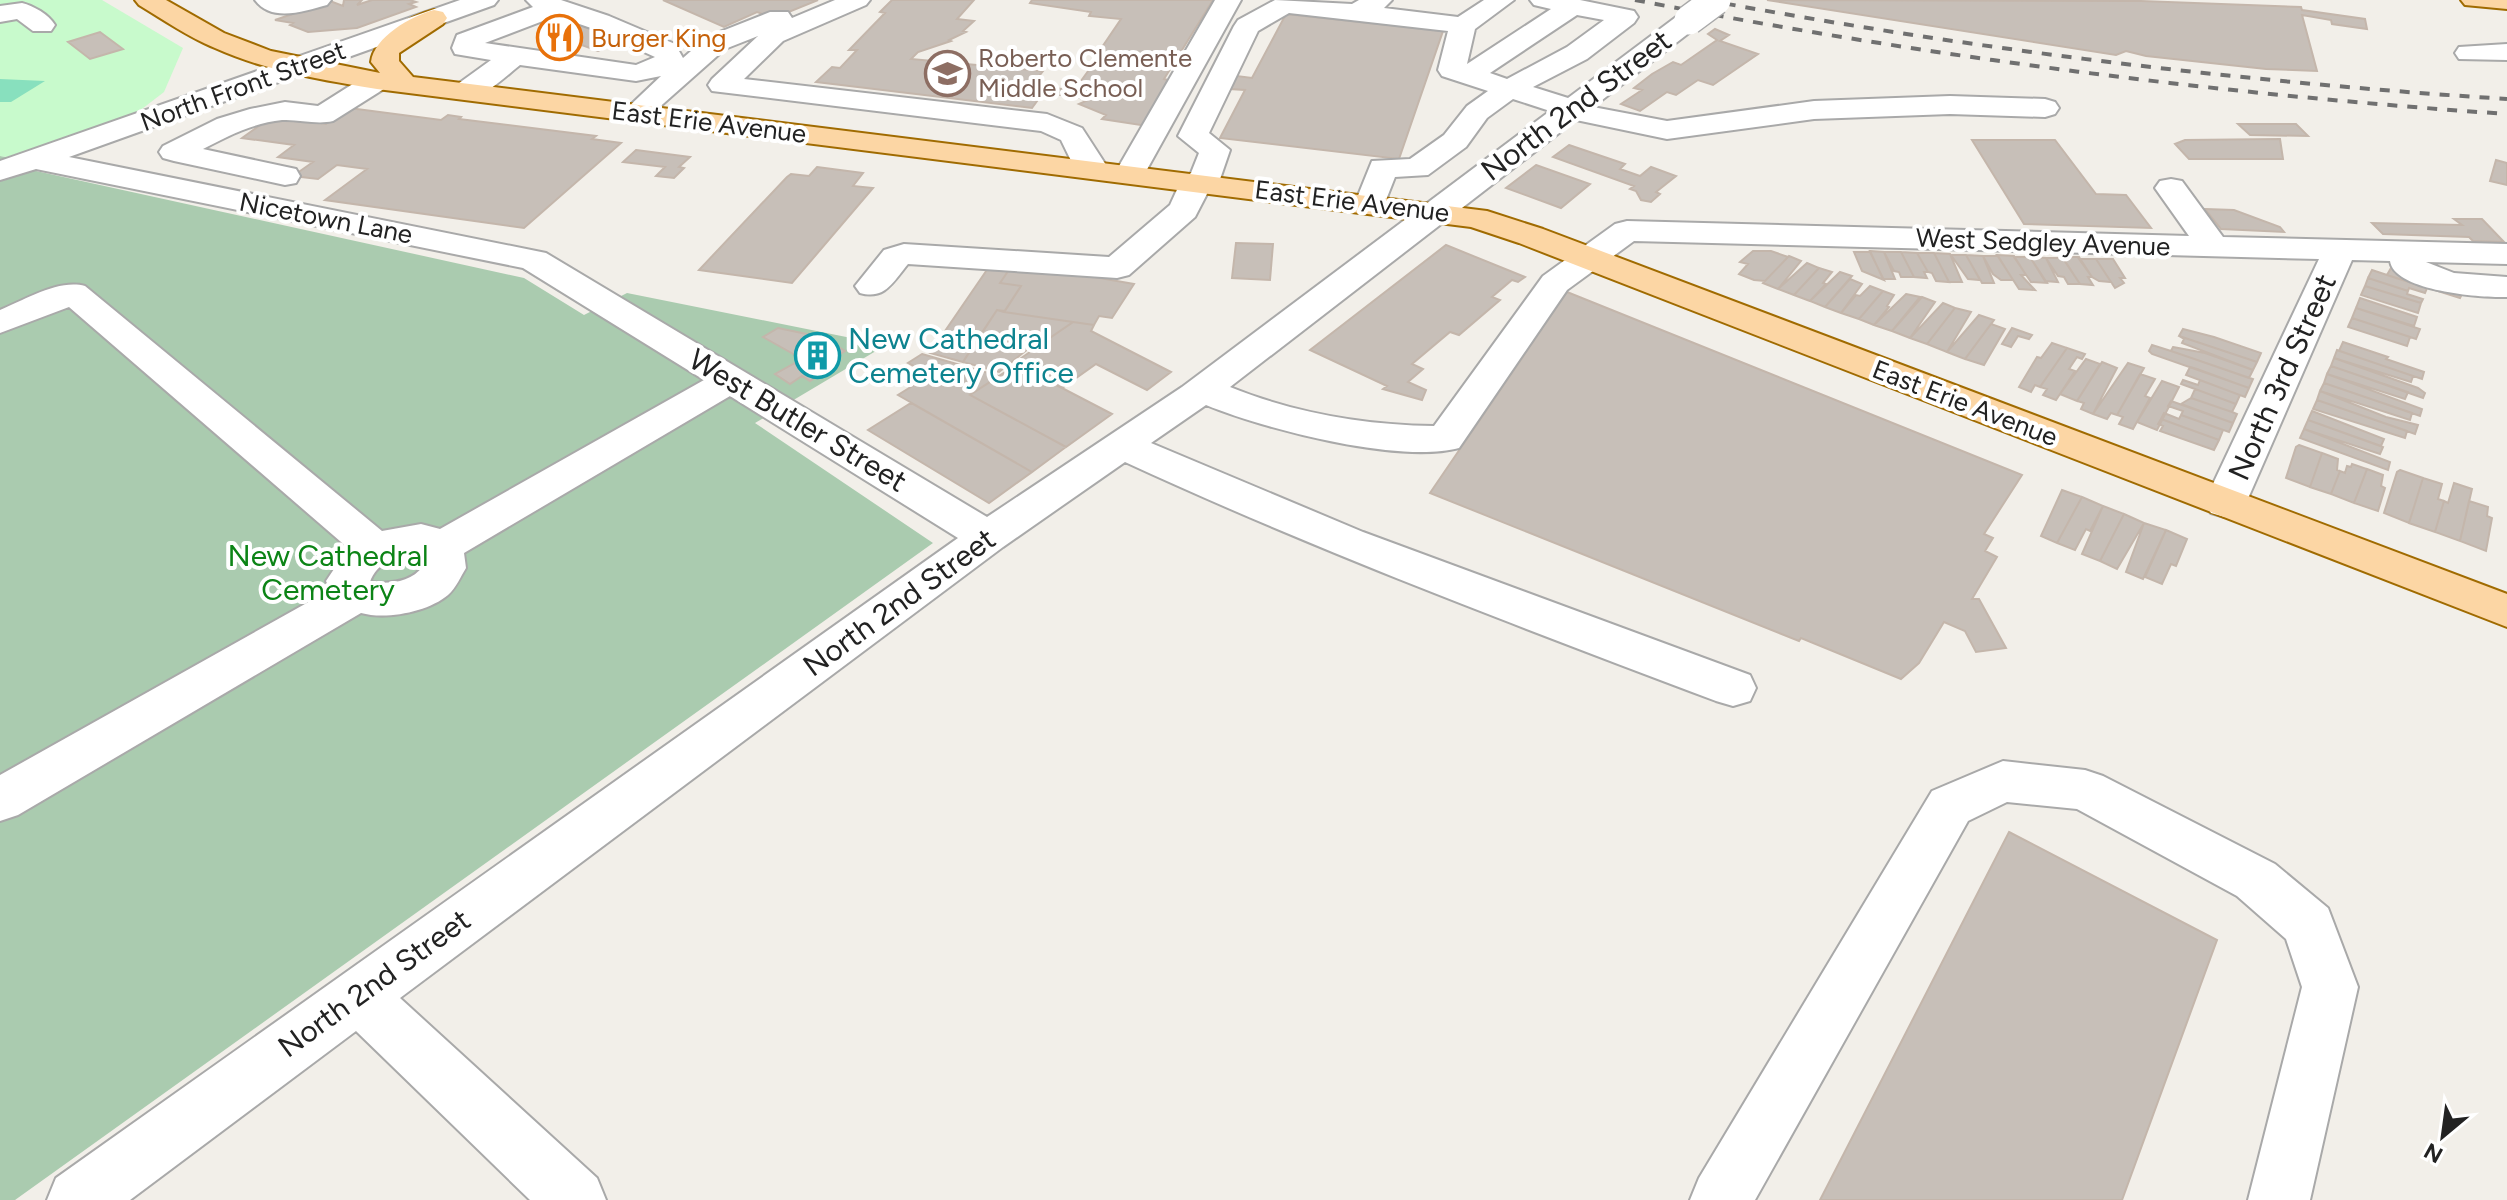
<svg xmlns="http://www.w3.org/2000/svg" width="2507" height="1200" viewBox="0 0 2507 1200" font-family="Figtree,sans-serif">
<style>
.cemetery{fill:#aacbaf}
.park{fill:#c8facc}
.pitch{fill:#88e0be}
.building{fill:#c7bfb8;stroke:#c4b6ab;stroke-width:2}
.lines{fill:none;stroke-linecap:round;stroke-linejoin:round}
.minor-casing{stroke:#a9a9a9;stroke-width:4}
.major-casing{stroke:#a06b00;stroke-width:4}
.minor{fill:#fff;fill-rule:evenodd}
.major{fill:#fcd6a4;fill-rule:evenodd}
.rail{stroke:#707070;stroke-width:4;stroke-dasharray:10 10;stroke-linecap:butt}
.minor-bridge-casing{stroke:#a9a9a9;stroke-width:32;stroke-linecap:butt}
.minor-bridge{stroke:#fff;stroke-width:29}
.labels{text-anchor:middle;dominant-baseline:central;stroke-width:8;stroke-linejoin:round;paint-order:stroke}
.far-food-label{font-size:26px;fill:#c56008;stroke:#fff;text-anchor:start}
.far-education-label{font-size:26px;fill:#785e54;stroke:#fff;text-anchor:start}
.far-street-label{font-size:26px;fill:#222;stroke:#fff}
.street-label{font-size:30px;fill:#222;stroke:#fff}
.culture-label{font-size:30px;fill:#0d838f;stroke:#fff;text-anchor:start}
.park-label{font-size:30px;fill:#0c8416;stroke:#fff}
</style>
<rect width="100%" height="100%" fill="#f2efe9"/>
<path class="cemetery" d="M0 156 7 157 27 169 524 278 584 315 627 293 886 345 755 423 933 543 15 1200H0Z"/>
<path class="park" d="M0 0H102L183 48 164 92 138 112 7 157 0 156Z"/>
<path class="pitch" d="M0 79 45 81 11 102H0Z"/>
<path class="building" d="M344 0H362L357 5 372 0H410L416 2 409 4 416 7 357 28 308 32 290 25 293 23 275 20 330 1 343 6Z
M663 0H818L774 18 757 12 724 27Z
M892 0H974L957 19 974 21 963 31 966 32 949 40 951 41 918 52 911 59 1043 71 1032 85 1062 89 1078 85 1091 67 1096 68 1104 57 1096 56 1121 19 1089 16 1091 12 1030 3 1032 0H1213L1164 79 1172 81 1147 126 1102 119 1106 115 1079 104 1086 101 1078 97 1043 93 1032 108 816 82 832 67 840 68 857 50H849L885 13 880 12Z
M1767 0 2141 1 2301 7 2302 10 2365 19 2367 29 2332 24 2331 20 2302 15 2317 71 2266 69 2146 56 2126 51 2116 55Z
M1286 14 1443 31 1399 159 1220 138 1245 90 1230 89 1237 76 1252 78Z
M571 17 624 40 598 51 579 44 582 43 573 42 577 40 570 37 564 39 558 36 563 34 551 31 553 30 546 25Z
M1715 29 1729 35 1720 41 1758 54 1713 85 1698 80 1676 95 1667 92 1640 111 1621 104 1642 90 1634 88 1652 74 1673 62 1681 65 1717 40 1708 34Z
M100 32 123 49 90 59 68 42Z
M349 108 441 120 448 115 461 117 459 119 596 136 592 139 621 143 524 228 325 200 367 169 337 165 318 179 293 176 313 162 278 157 294 145 242 138 263 123 287 117 326 124Z
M2238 124H2296L2308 136 2250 135Z
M2280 139 2283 159H2189L2175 144 2185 140Z
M1972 140H2055L2096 194 2126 195 2151 228 2024 224Z
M1569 145 1625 164 1620 169 1640 176 1651 167 1676 176 1656 192 1660 194 1651 202 1641 200 1636 191 1630 189 1634 186 1553 157Z
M636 150 690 157 679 167 684 168 674 178 656 176 665 167 623 162Z
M2496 160 2507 163V185L2490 181Z
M1536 165 1590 184 1561 208 1506 188Z
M817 167 863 173 853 186 873 188 792 283 699 270 787 177 791 174 809 176Z
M2205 209 2234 210 2280 227 2284 232 2221 229Z
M2454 219H2482L2504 242 2473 241 2469 237 2383 234 2372 223 2462 225Z
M1236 243 1273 244 1270 280 1232 278Z
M1446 245 1525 277 1518 282 1512 280 1492 297 1500 300 1459 335 1450 332 1412 364 1423 369 1408 382 1426 390 1422 400 1383 389 1387 386 1310 350Z
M1753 251H1771L1788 257 1765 281 1754 280 1739 274 1748 264 1740 262Z
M1870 251 1884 252 1895 279H1883Z
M1854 252H1870L1884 280 1862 271Z
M1884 252H1901L1914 277H1901L1899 272 1894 271Z
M1901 252 1917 253 1928 272H1924L1927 278 1914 277Z
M1917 253H1934L1949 282 1936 281 1932 273 1928 272Z
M1934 253 1950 254 1962 282H1949Z
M1951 255H1966L1980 280 1968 279Z
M1966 255 1983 256 1994 283H1982Z
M1997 255 2014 256 2026 275H2021L2035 290 2019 289Z
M1789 256 1801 261 1778 289 1763 283Z
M1983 256H1998L2013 280H2001L1993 274Z
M2014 257H2030L2047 283 2031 282Z
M2030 257 2046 258 2058 282 2045 281Z
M2062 257H2079L2092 277H2088L2093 285 2080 284Z
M2046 258H2063L2080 284H2068L2064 277 2058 276Z
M2079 259H2096L2111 282 2099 281 2092 277Z
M2096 259H2113L2125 278H2120L2124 283 2115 288Z
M993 261 1013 264 1000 283 1021 286 1005 311 997 310 963 362 930 353Z
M1807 263 1819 268 1794 295 1778 289Z
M1013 264 1095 275 1094 277 1134 284 1112 318 1099 316 1094 325 1004 312 1021 286 1000 283Z
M1819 268 1832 272 1823 283 1826 284 1810 301 1794 295Z
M2391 268 2463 292 2460 298 2387 275Z
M2372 270 2387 275 2427 288 2425 293 2409 288 2408 291 2368 278Z
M1840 272 1852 276 1825 307 1810 301Z
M2368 278 2408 291 2407 294 2423 299 2421 303 2365 286Z
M1850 279 1862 284 1841 313 1825 307Z
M1870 286 1883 291 1859 319 1841 313 1856 295 1860 296Z
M2365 286 2421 303 2418 313 2361 295Z
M1883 291 1894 295 1887 306 1889 307 1874 325 1859 319Z
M1567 292 2022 475 1984 534 1993 538 1985 551 1997 557 1972 599H1979L2006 648 1976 652 1965 631 1944 622 1919 663 1901 679 1801 638 1799 641 1430 493Z
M1906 294 1920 297 1892 331 1874 325Z
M1922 297 1935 302 1910 338 1892 331Z
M2360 298 2417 317 2414 326 2356 308Z
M1943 303 1955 308 1927 344 1910 338Z
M1955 308 1971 312 1947 352 1927 344Z
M2356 308 2420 329 2416 339 2352 318Z
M997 310 1004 312 1073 322 1038 346 979 337Z
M1979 315 1994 320 1965 359 1947 352Z
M2352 318 2410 337 2407 346 2348 327Z
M1073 322 1094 325 1091 331 1171 372 1147 390 1096 364 1062 388 1014 363Z
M1991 324 2005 329 1984 365 1965 359Z
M778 328 821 337 845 351 814 370 821 374 810 381 802 376 790 384 775 374 802 359 763 337Z
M2012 328 2032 335 2029 339 2018 336 2011 347 2002 344Z
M2183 329 2214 337 2261 353 2257 362 2179 336Z
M2179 336 2257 362 2253 370 2182 343 2184 339Z
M979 337 1033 345 999 372 963 362Z
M2343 342 2388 357 2386 359 2424 372 2422 379 2339 351Z
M2052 343 2067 348 2040 387 2035 385 2031 392 2019 387 2037 357 2041 358Z
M2152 345 2171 351 2253 379 2249 388 2152 354 2149 351Z
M2173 347 2205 353 2253 370 2249 378 2171 351Z
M2067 348 2085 354 2082 359 2077 357 2069 369 2075 371 2056 400 2043 395 2047 389 2040 387Z
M2337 350 2413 376 2411 382 2334 358Z
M922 354 999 376 970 395 1066 447 1032 472 898 395 930 375 908 363Z
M2334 358 2418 388 2425 393 2423 398 2331 366Z
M2086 359 2100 364 2077 401 2060 394Z
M2102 362 2117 368 2093 414 2081 409 2084 403 2077 401Z
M2128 363 2144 368 2117 415 2111 413 2107 419 2093 414Z
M1016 365 1062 388 1112 414 1066 447 970 395Z
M2331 366 2408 392 2405 399 2327 374Z
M2190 367 2197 369 2249 388 2245 397 2186 375Z
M2140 374 2155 379 2145 396 2150 398 2133 429 2119 424 2123 417 2117 415Z
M2327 374 2422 409 2420 416 2324 383Z
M2183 380 2198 385 2200 380 2240 395 2236 404 2181 384Z
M2162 381 2179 387 2157 430 2137 422Z
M2324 383 2412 413 2410 420 2320 391Z
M2195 389 2236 404 2232 412 2191 398Z
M2320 391 2386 417 2418 425 2415 434 2317 400Z
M2191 398 2232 412 2237 414 2233 423 2181 404Z
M2317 400 2407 431 2405 438 2313 409Z
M2171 401 2233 423 2229 432 2181 415 2183 411 2168 406Z
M911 403 1032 472 989 503 868 430Z
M2312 411 2384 439 2381 446 2308 420Z
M2164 413 2179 419 2181 415 2223 430 2219 440 2161 419Z
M2161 419 2219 440 2214 450 2160 431 2163 426 2158 424Z
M2308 420 2383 447 2380 454 2304 429Z
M2304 429 2390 462 2388 470 2300 438Z
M2299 445 2322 453 2310 487 2286 478 2296 447Z
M2322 453 2338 459 2337 470 2340 471 2331 494 2310 487Z
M2352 464 2367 469 2354 503 2331 494 2340 471 2345 473 2347 466 2351 467Z
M2367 469 2383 475 2381 486 2385 488 2378 511 2354 503Z
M2400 470 2423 478 2409 523 2384 513 2397 472Z
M2423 478 2442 484 2438 499 2444 501 2435 532 2409 523Z
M2454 483 2472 489 2460 541 2435 532 2444 501 2448 503Z
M2062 490 2082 497 2057 543 2041 536Z
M2082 497 2103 506 2090 531 2086 529 2075 550 2057 543Z
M2469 501 2488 507 2487 516 2492 518 2486 551 2460 541Z
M2103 506 2124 514 2100 561 2082 554Z
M2124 514 2144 523 2117 569 2100 561Z
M2144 523 2166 530 2143 579 2126 572Z
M2166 530 2187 539 2176 566 2171 564 2162 584 2145 577Z
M2009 832 2217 940 2122 1200H1820Z"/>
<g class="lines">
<defs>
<path id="minor" d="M255 0H331L327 5C304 11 272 23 255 0Z
M460 0H498L494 5 69 157 546 253 987 517 1182 387 1550 111 1513 99 1487 118 1466 147 1428 175 1395 177 1382 210 1371 213 1360 210 1355 203 1372 161 1410 159 1444 135 1467 106 1488 91 1442 76 1438 70 1448 31 1289 13 1258 31 1209 133 1230 150 1219 182 1209 190 1195 217 1129 275 1117 278 908 264C893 282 885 300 860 293L855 286 884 250 904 244 1109 257 1170 205 1181 181 1191 173 1199 153 1178 136 1234 26 1238 20 1275 0 1352 4 1359 0H1392L1384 8 1458 17 1484 0H1514L1475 29 1467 64 1551 9 1534 5 1530 0H1580L1634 11 1638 17 1634 23 1587 59 1533 87 1568 98 1680 14H1698L1702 20 1698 26 1593 107 1667 121 1814 101 1950 96 2045 99 2055 102 2059 108 2055 114 2045 117 1950 114 1814 119 1667 139 1576 120 1230 387C1294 413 1365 425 1434 426L1543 276 1615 224 1627 221 2189 236 2155 188 2160 181 2171 179 2182 181 2223 237 2507 244V264L2426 262 2454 273 2507 277V297C2481 298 2394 291 2390 261L2352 260 2246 503 2239 513 2225 517 2211 513 2204 503 2319 259 1634 241 1567 290 1459 448C1399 464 1264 429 1206 405L1151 443 1363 532 1750 675 1756 688 1750 701 1733 706 1716 701C1517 626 1318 551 1125 462L1003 547 400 998 597 1178 606 1200H530L356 1031 130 1200H47L56 1178 958 538 730 396 464 553 466 568C461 576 456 588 448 595 428 612 386 620 361 613L18 815 0 821V775L330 590 326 581 348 548 69 307 0 333V310C25 300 58 279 85 286L382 531 421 524 440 529 704 380 523 268 36 169 0 180V161ZM1577 15 1604 20 1567 47 1507 79 1490 73ZM417 553 422 555 423 566C411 583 389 584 370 582 376 563 397 555 417 553Z
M526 0H561L609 16 675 44 683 58 707 37 770 12H788L792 18 835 0H870L866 5 783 41 744 79 1047 114 1082 128 1106 165 1100 175 1089 177 1078 175 1061 140 1041 131 712 91 708 85 712 79 758 36 725 49 646 119 636 122 626 119 622 113 661 76 636 81 520 65C502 79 479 104 455 98L451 92 455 86 491 60 455 54 452 48 457 35 533 7ZM556 16 591 28 655 57 636 65 485 43Z
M1215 0H1241L1145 173 1141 180 1130 182 1119 180 1115 173Z
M22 3C34 6 48 14 55 25L51 31H33L17 19 0 22V6Z
M2507 44V60L2459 59 2455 53 2459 47Z
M377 73 387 75 391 81 387 87 333 121C316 125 299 119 282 120 253 123 228 136 203 149L296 169 300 176 296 183 285 185 174 161 163 158 159 152 163 146 217 119 250 109 285 102 318 106 367 75Z
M2003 761 2085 770 2103 776 2275 864 2328 908 2358 987 2310 1200H2248L2302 987 2286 939 2237 896 2077 809 2007 802 1968 821 1755 1200H1690L1699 1178 1932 791Z"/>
<path id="major" d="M135 0H166L224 33 271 51 380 73 371 62C374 37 411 16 434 10L443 12 447 18 443 24 399 53V61L413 77 1487 211 1543 229 2507 594V627L1519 243 1471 227 377 89C322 80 266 71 215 48 188 37 164 20 139 5Z
M2461 0H2507V9L2465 5Z"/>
</defs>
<use href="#minor" class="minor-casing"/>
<use href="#major" class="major-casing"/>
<use href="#minor" class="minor"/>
<use href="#major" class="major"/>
<path class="rail" d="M1635 0C1924 56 2213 94 2507 114
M1706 0C1971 49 2238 82 2507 99"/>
<defs>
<path id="minor-bridge" d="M1689 20 1716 0"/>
</defs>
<use href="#minor-bridge" class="minor-bridge-casing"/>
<use href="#minor-bridge" class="minor-bridge"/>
</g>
<defs>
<symbol id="restaurant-ring" viewBox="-11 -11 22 22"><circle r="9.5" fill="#fff" stroke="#e8710a" stroke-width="1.5"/><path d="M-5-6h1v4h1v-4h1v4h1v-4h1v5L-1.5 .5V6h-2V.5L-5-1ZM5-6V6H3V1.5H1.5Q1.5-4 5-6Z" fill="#e8710a"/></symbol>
<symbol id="school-ring" viewBox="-11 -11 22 22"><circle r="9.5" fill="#fff" stroke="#8d6e63" stroke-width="1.5"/><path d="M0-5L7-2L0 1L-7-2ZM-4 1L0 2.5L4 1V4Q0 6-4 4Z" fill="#8d6e63"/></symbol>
<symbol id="building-ring" viewBox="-11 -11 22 22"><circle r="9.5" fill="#fff" stroke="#0f9aa8" stroke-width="1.5"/><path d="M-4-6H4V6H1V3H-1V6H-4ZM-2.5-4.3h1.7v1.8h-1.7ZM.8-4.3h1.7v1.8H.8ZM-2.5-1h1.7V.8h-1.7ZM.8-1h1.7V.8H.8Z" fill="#0f9aa8"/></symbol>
</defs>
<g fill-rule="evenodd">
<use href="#restaurant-ring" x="534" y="12" width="51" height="51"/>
<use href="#school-ring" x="922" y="48" width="51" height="51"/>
<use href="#building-ring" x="792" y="330" width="51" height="51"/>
</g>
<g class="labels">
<g class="far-food-label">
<text x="591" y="38">Burger King</text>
</g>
<g class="far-education-label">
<text x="978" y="58">Roberto Clemente<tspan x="978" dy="30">Middle School</tspan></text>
</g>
<g class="far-street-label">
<text transform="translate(243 86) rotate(-20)">North Front Street</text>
<text transform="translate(709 122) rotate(7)">East Erie Avenue</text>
<text transform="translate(1352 201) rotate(7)">East Erie Avenue</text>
<text transform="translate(326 218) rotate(11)">Nicetown Lane</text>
<text transform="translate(2043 242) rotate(2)">West Sedgley Avenue</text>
<text transform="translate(1965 403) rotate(21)">East Erie Avenue</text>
</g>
<g class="street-label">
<text transform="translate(1576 105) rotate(-37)">North 2nd Street</text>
<text transform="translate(2282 377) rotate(-66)">North 3rd Street</text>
<text transform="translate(798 420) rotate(31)">West Butler Street</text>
<text transform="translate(899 602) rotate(-36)">North 2nd Street</text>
<text transform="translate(374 983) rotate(-36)">North 2nd Street</text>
</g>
<g class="culture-label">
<text x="848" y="338">New Cathedral<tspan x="848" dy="34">Cemetery Office</tspan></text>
</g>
<g class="park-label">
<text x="328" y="555">New Cathedral<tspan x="328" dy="34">Cemetery</tspan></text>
</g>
</g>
<g transform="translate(2443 1136) rotate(209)" stroke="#ffffff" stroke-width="6" paint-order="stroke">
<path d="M0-6L14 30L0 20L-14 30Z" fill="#222222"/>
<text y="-12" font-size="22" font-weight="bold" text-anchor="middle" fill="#222222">N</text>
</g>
</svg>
